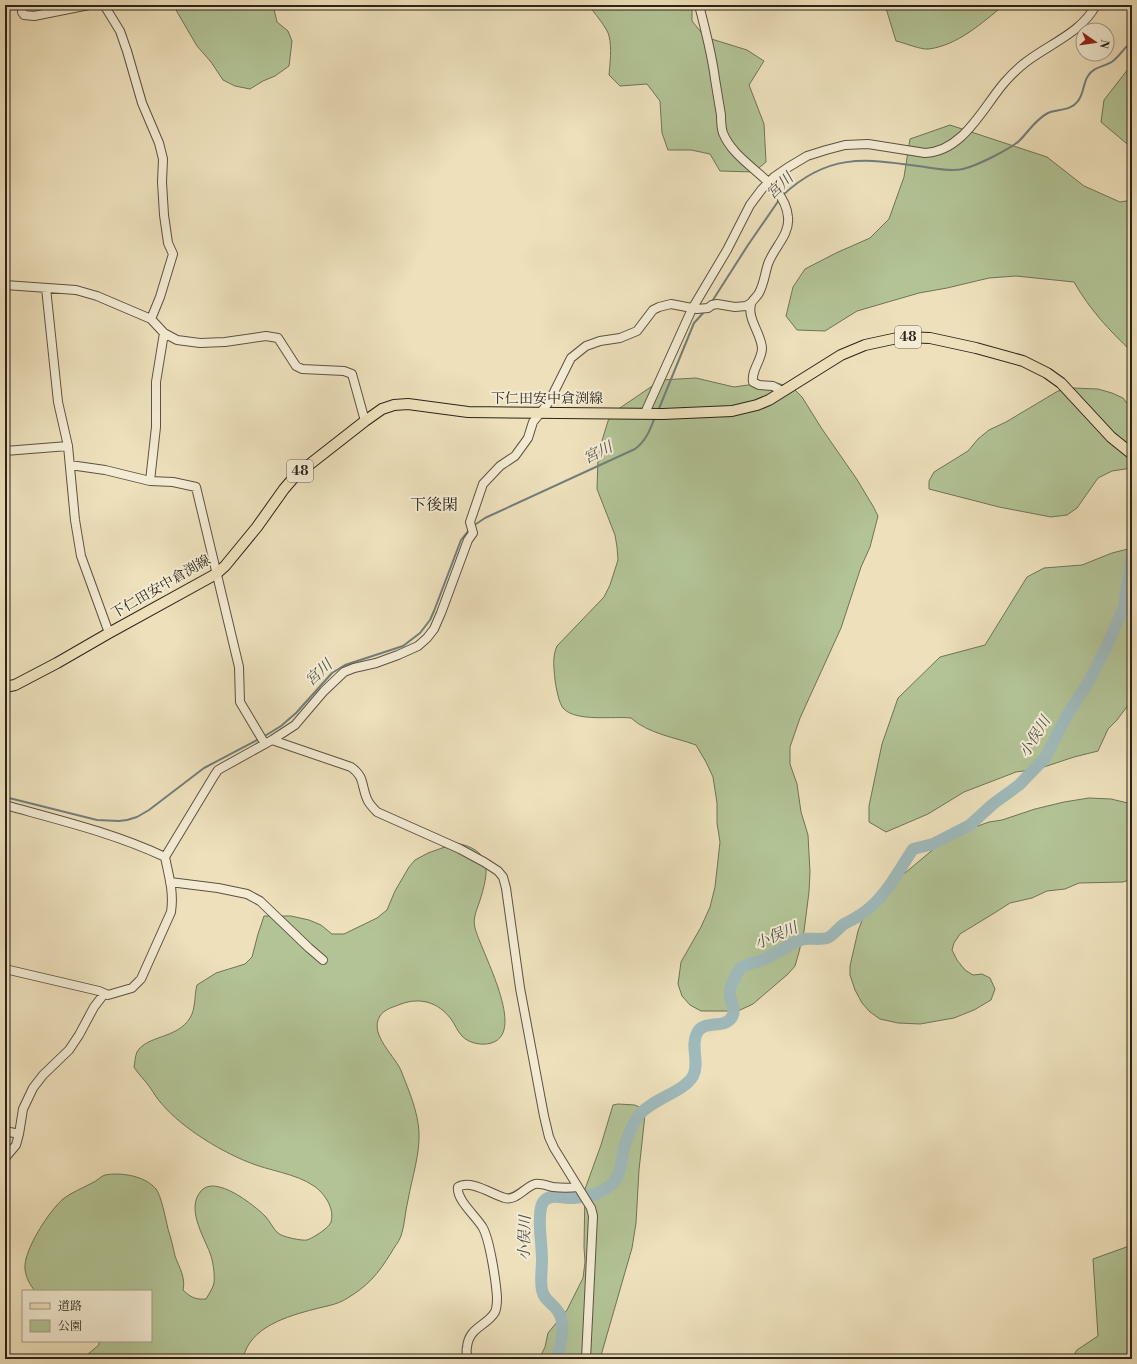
<svg xmlns="http://www.w3.org/2000/svg" width="1137" height="1364" viewBox="0 0 1137 1364" font-family="'Libre Bodoni','Noto Serif JP',serif">
<style>
.green{fill:#b2c395;stroke:#6f7357}
.lines{fill:none;stroke-linecap:round;stroke-linejoin:round}
.stream{stroke:#717e7b;stroke-width:2}
.river{stroke:#9fbabc;stroke-width:12}
.minor-casing{stroke:#5c5242;stroke-width:10}
.major-casing{stroke:#2c2319;stroke-width:12}
.minor{stroke:#f3ebd3;stroke-width:8}
.major{stroke:#ede0bb;stroke-width:10}
.labels{text-anchor:middle;dominant-baseline:central;stroke-width:4;stroke-linejoin:round;paint-order:stroke}
.shield{fill:#f3ebd3;stroke:#685f51;stroke-width:1}
.shield-label{font-size:13px;font-weight:bold;fill:#2c2319}
.street-label{font-size:14px;fill:#2c2319;stroke:#f3ebd3}
.water-label{font-size:15px;font-style:italic;fill:#4e504a;stroke:#f3ebd3}
.quarter-label{font-size:16px;fill:#2c2319;stroke:#f3ebd3}
</style>
<rect width="100%" height="100%" fill="#ede0bb"/>
<filter id="stains"><feTurbulence type="fractalNoise" baseFrequency=".005" numOctaves="4"/><feColorMatrix values="0 0 0 0 .2 0 0 0 0 .09 0 0 0 0 .02 0 0 0 .5 -.17"/></filter>
<radialGradient id="worn" r=".72"><stop offset=".6" stop-color="#630" stop-opacity="0"/><stop offset="1" stop-color="#630" stop-opacity=".3"/></radialGradient>
<path class="green" d="M173 5H273L277 22 288 31 292 41 289 66 275 76 263 81 250 89 235 86 223 80 211 62 197 46Z
M588 5H692V21L705 37 747 50 764 61 749 85 764 124 766 162 754 172 720 171 710 154 691 150H668L662 133 660 101 647 84 620 86 609 75C610 63 612 48 609 36 608 29 593 11 588 5Z
M885 5H1004C982 23 958 45 929 49 921 50 905 43 896 41Z
M1132 64V148L1101 122 1104 100Z
M950 125 1047 157 1084 186 1120 202 1132 200V352C1109 330 1090 310 1074 282L1016 276 989 278 947 288 919 293 857 311 825 331 797 330 786 316 793 287 805 269 836 253 870 238 889 219 904 177 910 139Z
M696 378 734 387 762 383H777L793 388 802 397 822 429 856 478 873 506 878 516 870 547 861 567 841 628 800 718 790 747V764L797 784 801 812 808 835 810 872 809 892 804 931 799 952 795 966 788 974 753 1004 738 1011H701L690 1005 682 996 678 984 681 962 701 927 710 907 715 887 720 842 717 823V803L713 777 706 762 696 745C674 737 649 734 631 718 614 716 577 722 564 709 559 705 556 687 555 680 554 668 552 657 557 646L604 597 610 585 618 560 617 547 615 535 597 489 598 459 601 444 608 421 614 412 661 380Z
M1072 388 1098 389 1112 393 1123 398 1130 407 1132 411V468L1112 471 1098 478 1077 508 1067 515 1051 517 999 507 929 489V481L934 472 968 451 978 439 989 430 1006 422 1058 391Z
M1132 548V700L1117 720 1108 729 1098 751 1074 757 1038 769 1016 772 964 792 928 814 886 832 869 822V806L882 744 898 698 940 657 985 645 1027 577 1044 568 1082 565 1112 553Z
M1089 798 1111 799 1132 804V879L1123 882 1079 883 1065 889 1047 891 1032 898 1010 903 996 912 960 934 954 943 952 950 957 960 965 970 973 975 982 974 990 978 995 989 991 1000 974 1010 954 1018 920 1024 898 1023 880 1019 870 1012 862 1003 855 990 850 975V966L858 931 864 915 876 900 899 878 942 842 975 827 989 822 1002 820 1035 809 1064 802Z
M456 843C490 850 490 867 481 897 478 908 472 917 475 928 481 951 523 1025 496 1041 486 1047 469 1044 462 1036 457 1031 455 1024 451 1019 438 1002 420 997 401 1004 394 1007 384 1009 380 1016 368 1035 397 1057 402 1073 409 1091 418 1112 419 1132 420 1154 412 1178 408 1200 405 1212 405 1224 401 1236 399 1242 394 1247 391 1253 378 1274 368 1286 346 1299 336 1305 326 1306 315 1309 288 1316 249 1327 243 1359H82L99 1345V1341H151V1291H35C30 1285 26 1278 25 1269 23 1251 49 1211 63 1199 72 1192 83 1188 92 1183 97 1181 101 1176 105 1175 122 1172 145 1176 156 1189 161 1195 166 1220 168 1229 171 1238 173 1247 175 1256 179 1267 186 1278 183 1290 190 1297 196 1300 206 1299 209 1294 213 1288 214 1283 215 1274 213 1261 210 1253 203 1235 186 1208 201 1191 215 1174 254 1205 265 1216 270 1221 273 1229 278 1233 282 1237 302 1241 307 1240 310 1239 313 1237 315 1236 320 1233 329 1227 331 1222 335 1208 324 1193 314 1186 295 1173 269 1171 248 1162 218 1150 177 1125 157 1098 154 1094 152 1090 149 1086 144 1079 138 1074 134 1067 135 1063 135 1056 137 1052 147 1035 177 1039 190 1018 196 1008 194 996 197 985L216 973 245 964 252 957 258 934 264 916H291L309 920 321 925 332 934H344L377 918 387 910 395 891 409 867 415 860 428 853Z
M618 1104 635 1105 641 1108 645 1114 644 1124 639 1170 636 1223 632 1248 600 1359H539L545 1347 548 1333 567 1310 583 1278 585 1262 584 1247 585 1189 601 1145 613 1105Z
M1132 1245V1359H1071L1077 1350 1098 1336 1093 1259Z"/>
<g class="lines">
<path class="stream" d="M783 195C827 154 863 158 918 166 933 168 949 172 963 169 976 166 1011 149 1020 140 1029 131 1036 119 1048 113 1058 109 1071 111 1078 101 1084 94 1083 83 1088 76 1094 66 1105 67 1113 61 1121 55 1124 47 1132 42
M711 303 748 245 779 200
M658 411 694 323 705 311
M473 526 485 518 635 449C646 441 650 430 655 417
M263 737 281 726 296 713 332 673 345 665 403 646 420 633 430 620 434 611 461 540 469 530
M5 797 97 820 119 821 127 820 137 817 149 810 204 768 259 739"/>
<path class="river" d="M555 1359C562 1349 566 1320 557 1310 551 1302 544 1300 542 1290 540 1281 542 1270 542 1260 542 1246 539 1231 540 1216 540 1211 541 1206 543 1202 549 1194 560 1197 568 1198 573 1198 588 1196 593 1195 600 1193 607 1188 612 1184 621 1176 621 1160 624 1149 627 1137 632 1125 639 1115 652 1099 684 1092 693 1076 700 1063 690 1046 697 1033 704 1019 724 1030 732 1017 736 1010 731 1002 730 995 729 989 732 983 735 978 736 975 738 971 741 968 747 963 757 963 765 959 778 953 790 943 804 939 811 938 820 940 827 938 833 936 838 928 844 924 849 921 855 919 860 915 884 900 898 872 913 849L933 844 970 825 993 804 1019 785 1045 758 1066 717 1089 681 1106 648 1124 607 1132 553"/>
<defs>
<path id="minor" d="M22 5V12L24 15 34 16 89 5
M104 5 120 31 127 51 142 103 159 143 163 159 162 182 164 215 168 243 173 254 160 297 151 319
M699 5C705 29 712 54 715 79 717 91 719 103 721 115 721 120 721 127 723 133 736 166 785 181 788 217 790 235 774 247 768 264 765 273 764 284 759 293 757 297 752 300 751 304 747 319 761 333 762 348 762 360 751 370 753 382L759 385 773 386 782 391
M5 285 76 290 97 296 151 319 164 333 177 340 200 343 225 342 266 336 278 338 296 366 302 369 344 371 352 374 365 421
M46 288 58 402 68 446 75 520 81 556 109 633
M645 413 692 309 727 250 750 205 762 189 774 177 787 168 807 156 826 150 845 145 868 144 925 153C963 151 982 109 1004 83 1011 75 1018 68 1026 62 1051 43 1081 33 1096 5
M5 451 68 446
M70 465 105 470 150 481 173 482 196 487 239 667 240 702 265 744
M150 481 156 427V382L164 333
M272 740 351 767C365 777 361 785 367 799 369 804 373 808 377 812L460 849 484 862 498 871 503 877 506 888 520 988 544 1116 549 1137 554 1148 591 1208 593 1216 586 1359
M5 805C59 820 114 833 165 857
M170 882 218 888 247 894 260 901 309 948 323 960
M5 969 99 991 108 995 132 988 141 979 171 912C174 892 169 877 165 857L214 776 218 770 272 740 295 725 324 691 344 672 354 668 376 663 398 655 418 646 427 638 434 629 441 613 468 540 473 533 470 522 483 484 500 466 515 456 523 445 528 438 533 422 549 402 571 358 586 346 600 341 620 338 637 331 653 310 659 307 671 304 697 309 708 308 712 305 717 304 735 307 746 306 751 303
M5 1131 19 1134
M5 1158 16 1145 19 1134 23 1109 33 1088 43 1075 69 1050 79 1035 94 1007 104 994
M469 1359C466 1355 466 1352 467 1347 469 1327 487 1326 495 1312 497 1308 497 1302 497 1297 496 1282 490 1241 483 1228 477 1217 456 1200 458 1187 471 1179 493 1195 505 1198 516 1201 525 1187 535 1184 541 1183 548 1186 553 1187 562 1188 570 1188 578 1187"/>
<path id="major" d="M5 687 15 685 57 663 109 633 216 574 225 566 257 527 284 489 296 475 365 421 382 409 394 405 408 404 468 412 663 414 732 411 757 405 769 400 841 355 865 345 902 337 930 338 976 348 1023 361 1047 373 1061 383 1111 437 1132 454"/>
</defs>
<use href="#minor" class="minor-casing"/>
<use href="#major" class="major-casing"/>
<use href="#minor" class="minor"/>
<use href="#major" class="major"/>
</g>
<g class="labels">
<g class="shield">
<rect x="895" y="326" width="26" height="22" rx="3"/>
<rect x="287" y="460" width="26" height="22" rx="3"/>
</g>
<g class="shield-label">
<text x="908" y="337">48</text>
<text x="300" y="471">48</text>
</g>
<g class="street-label">
<text x="547" y="399">下仁田安中倉渕線</text>
<text transform="translate(161 587) rotate(-30)">下仁田安中倉渕線</text>
</g>
<g class="water-label">
<text transform="translate(780 186) rotate(-44)">宮川</text>
<text transform="translate(598 453) rotate(-26)">宮川</text>
<text transform="translate(319 673) rotate(-43)">宮川</text>
<text transform="translate(1035 737) rotate(-58)">小俣川</text>
<text transform="translate(776 936) rotate(-23)">小俣川</text>
<text transform="translate(525 1238) rotate(-89)">小俣川</text>
</g>
<g class="quarter-label">
<text x="434" y="505">下後閑</text>
</g>
</g>
<rect width="1137" height="1364" fill="none" stroke="#ede0bb" stroke-width="20"/>
<rect x="6" y="6" width="1125" height="1352" fill="none" stroke="#2c2319" stroke-width="2"/>
<rect x="10" y="10" width="1117" height="1344" fill="none" stroke="#2c2319"/>
<rect x="22" y="1290" width="130" height="52" fill="#f3ebd3" stroke="#a39b89"/>
<rect x="30" y="1303" width="20" height="6" fill="#ede0bb" stroke="#a39b89"/>
<text x="58" y="1310" font-size="12" fill="#2c2319">道路</text>
<rect x="30" y="1320" width="20" height="12" fill="#b2c395" stroke="#a39b89"/>
<text x="58" y="1330" font-size="12" fill="#2c2319">公園</text>
<g transform="translate(1095 42) rotate(103)"><circle r="19" fill="#f3ebd3" stroke="#a39b89"/>
<path d="M0-3L7 15L0 10L-7 15Z" fill="#8f2418"/>
<text y="-6" font-size="11" font-weight="bold" text-anchor="middle" fill="#2c2319">N</text>
</g>
<rect width="100%" height="100%" filter="url(#stains)"/>
<rect width="100%" height="100%" fill="url(#worn)"/>
</svg>
